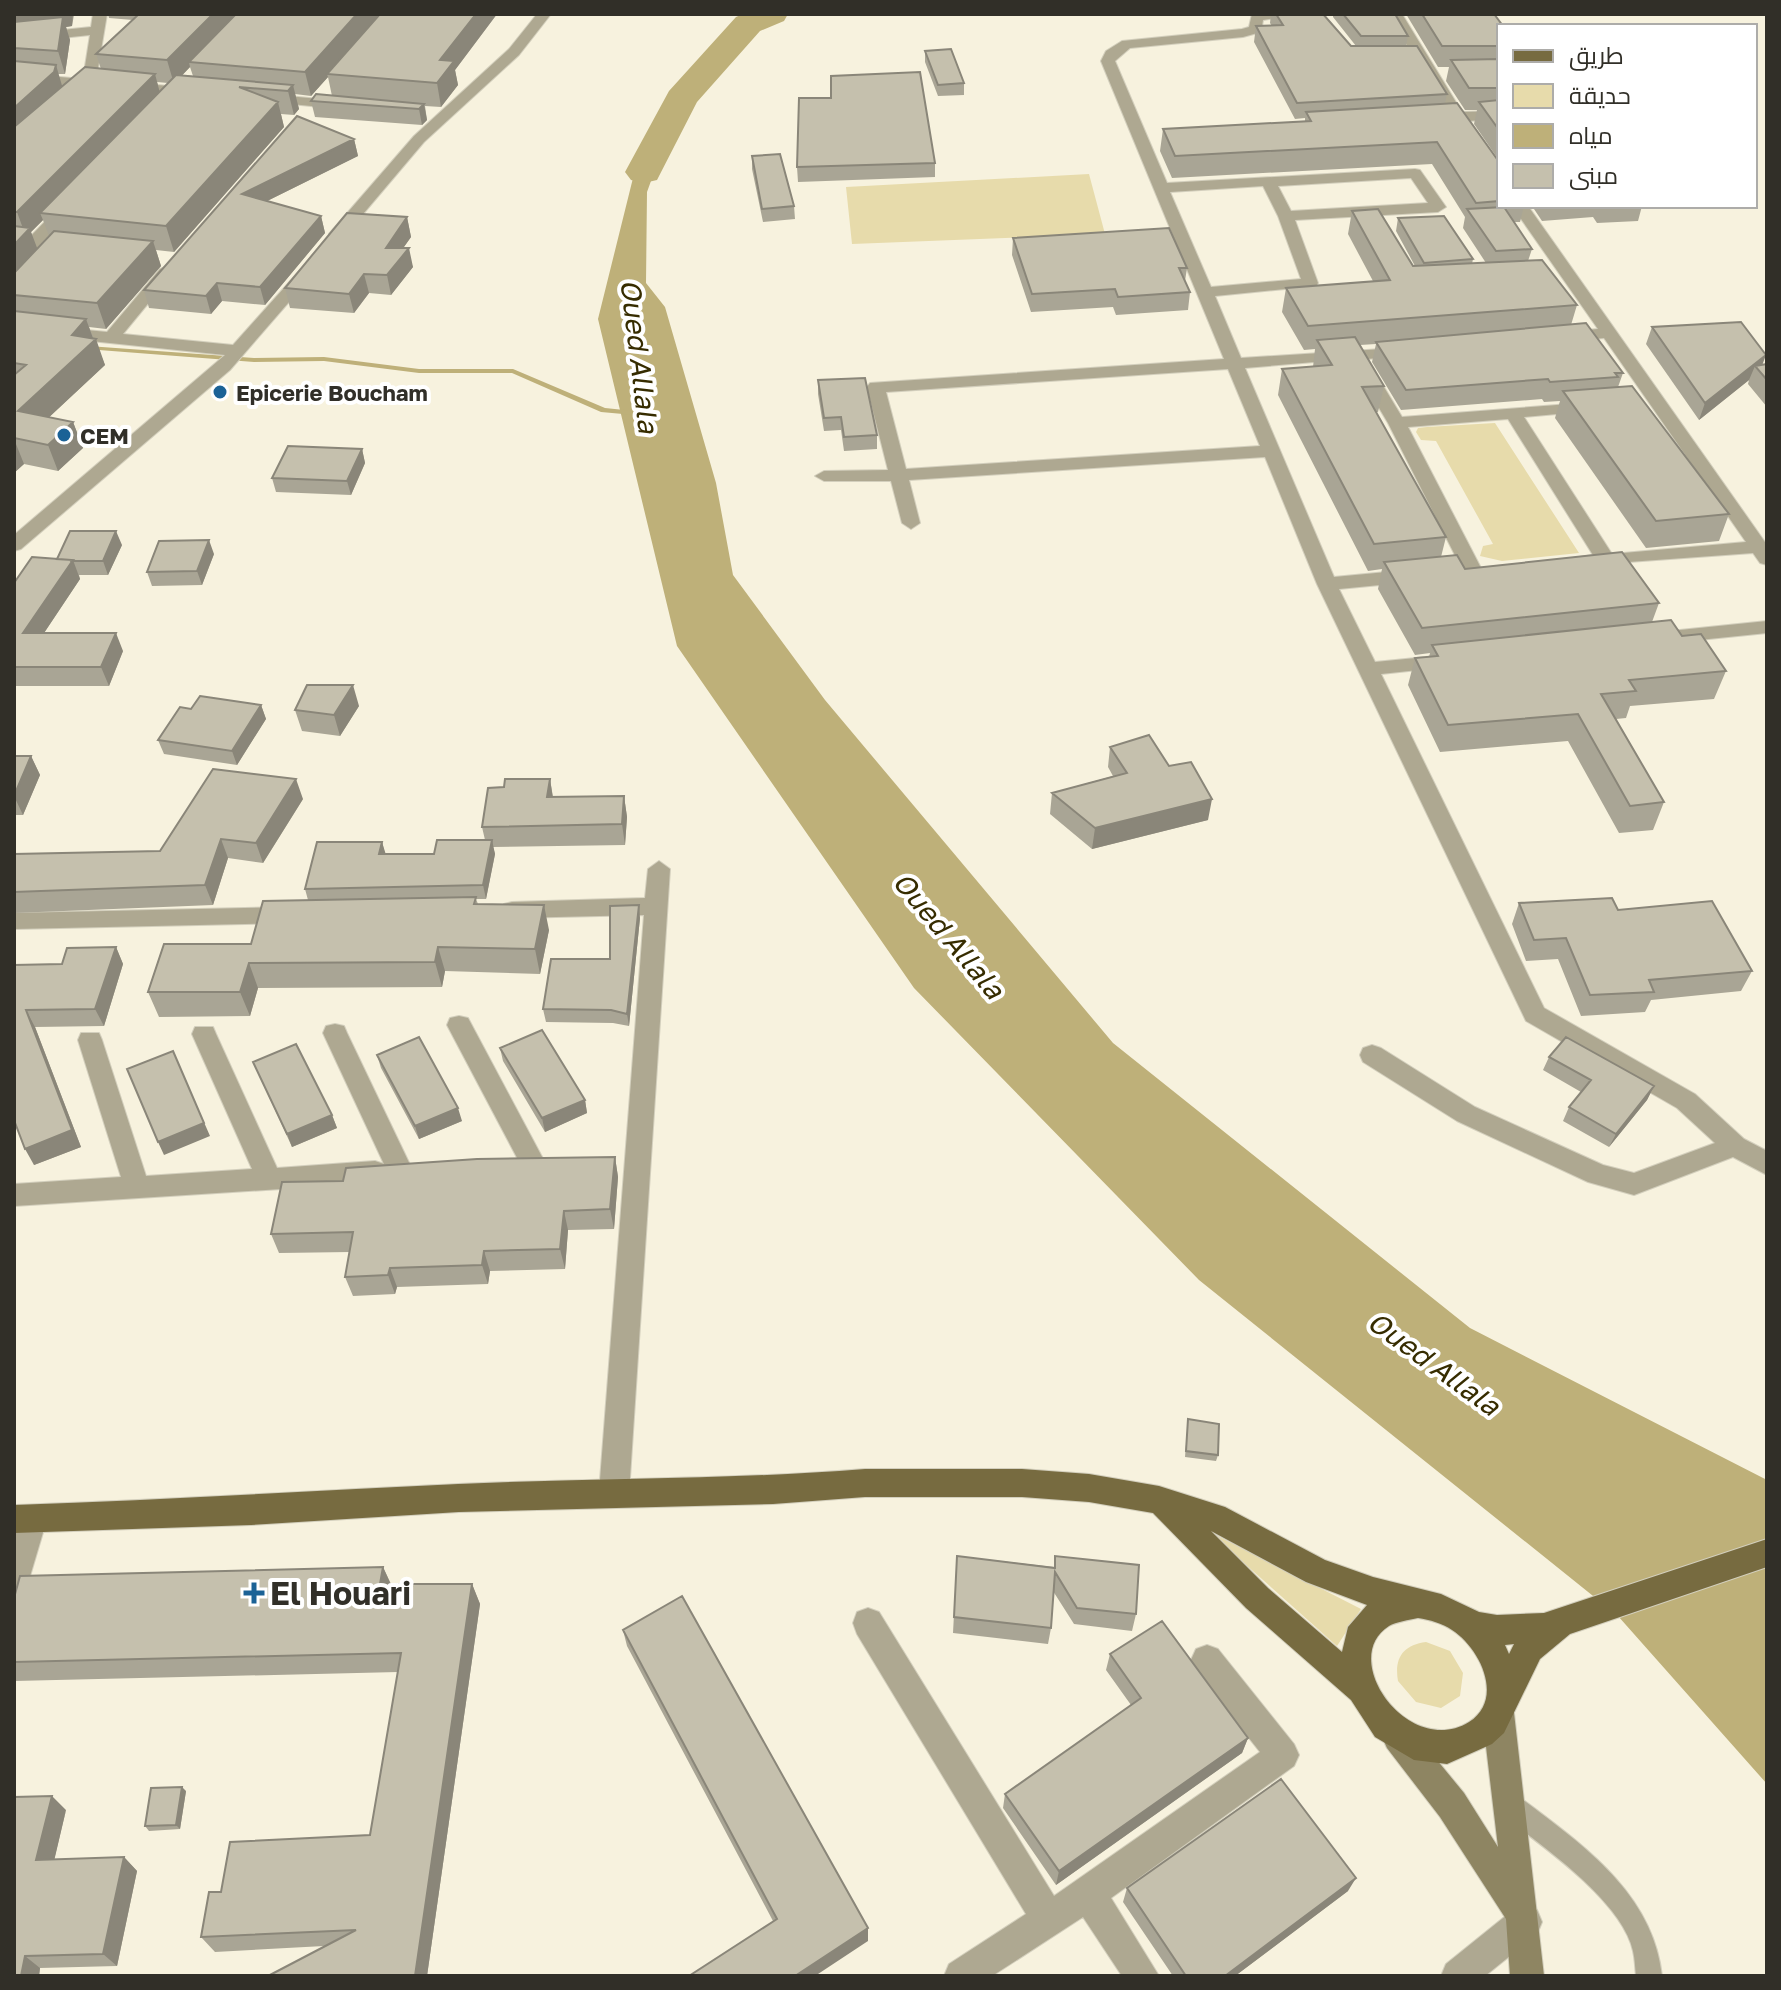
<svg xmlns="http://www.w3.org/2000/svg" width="1781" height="1990" viewBox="0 0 1781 1990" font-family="'Golos Text',Cairo,sans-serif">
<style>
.green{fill:#e7dbab}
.water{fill:#beb079}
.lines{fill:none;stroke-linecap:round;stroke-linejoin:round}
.stream{fill:#beb079;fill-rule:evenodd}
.river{fill:#beb079;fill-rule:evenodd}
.lane-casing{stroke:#d3cfbd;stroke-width:2}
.street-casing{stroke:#d3cfbd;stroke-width:2}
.secondary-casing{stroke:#d3cfbd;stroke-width:2}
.primary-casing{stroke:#d3cfbd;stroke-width:2}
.lane{fill:#aea891;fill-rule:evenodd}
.street{fill:#aea891;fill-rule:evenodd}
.secondary{fill:#8e8562;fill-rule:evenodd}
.primary{fill:#776b40;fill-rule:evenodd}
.wall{fill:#a9a595;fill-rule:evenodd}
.shaded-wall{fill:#8a8679}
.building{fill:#c5c0ad;stroke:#8a8679;stroke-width:2}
.poi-dot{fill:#1b6296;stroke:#fff;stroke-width:3}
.labels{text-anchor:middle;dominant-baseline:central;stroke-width:8;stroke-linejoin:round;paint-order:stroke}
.far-poi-label{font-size:22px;font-weight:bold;fill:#312f28;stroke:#fff;text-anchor:start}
.water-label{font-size:28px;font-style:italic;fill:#362c00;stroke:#fff}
.near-poi-label{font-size:32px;font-weight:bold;fill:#312f28;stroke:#fff;text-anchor:start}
</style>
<rect width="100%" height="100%" fill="#f7f2de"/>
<path class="green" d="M1089 174 1105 234 852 244 846 187Z
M1495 423 1579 553 1502 561 1480 556 1483 546 1493 544 1436 441 1421 440 1416 432 1418 428 1427 427Z
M1208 1531 1361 1609 1337 1646Z
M1426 1642 1450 1651 1463 1673 1460 1696 1441 1708 1416 1702 1398 1681C1394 1658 1403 1645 1426 1642Z"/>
<path class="water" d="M681 98 647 192 646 283 665 307 716 483 733 575 825 700 1113 1043 1470 1328 1767 1480V1784L1618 1616 1199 1280 914 988 677 646 598 319 634 174 670 106Z"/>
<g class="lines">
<path class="stream" d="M749 14H755L751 24 748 26 745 24Z
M88 346 254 358 324 357 419 369H513L605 408 634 411 638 413 634 415 601 412 512 373H419L324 361 254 362 86 349V347Z"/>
<path class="river" d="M743 14H788L784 21 760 31 697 102 657 180 644 183 631 180 625 172 669 91 736 17Z"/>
<defs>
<path id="lane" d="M1509 1793 1518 1796C1580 1843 1653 1892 1662 1976H1636C1635 1968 1635 1959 1633 1951 1622 1901 1540 1844 1500 1814L1497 1805 1500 1796Z"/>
<path id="street" d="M93 14H107L96 80 194 88 199 89V95L91 88 77 97 70 93 76 86 14 81V73L83 79 90 35 14 43V35L91 27Z
M537 14H551L519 55 424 142 341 240H329V234L414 136 509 49Z
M1252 14H1299L1263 20 1261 32 1243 37 1130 48 1115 61 1167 183 1415 169 1420 170 1446 207 1438 212 1295 220 1318 283 1316 286 1215 296 1241 358 1413 347V355L1367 359 1402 417 1596 402 1599 406 1590 411 1524 417 1612 554 1746 542 1604 338 1563 342 1555 337 1563 332 1598 329 1512 206H1528L1767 545V565L1760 563 1753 553 1573 566 1570 562 1573 558 1593 555 1508 419 1408 427 1482 570 1472 576 1339 589 1375 662 1446 655 1456 661 1446 667 1381 674 1544 1008 1695 1094 1744 1139 1767 1151V1175L1733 1157 1634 1195 1588 1182 1457 1121 1363 1062 1360 1055 1363 1048 1372 1045 1381 1048 1475 1107 1603 1165 1634 1173 1715 1143 1677 1108 1526 1021 1317 584 1265 457 909 480 920 523 911 529 902 523 891 481H824L815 476 824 471 888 470 867 387 870 383 1224 359 1101 61 1106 51 1122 41 1242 29 1249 27ZM1411 178 1428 203 1291 211 1278 186ZM1263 186 1278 216 1301 279 1211 287 1170 192ZM1350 359 1388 423 1460 565 1334 577 1245 368ZM1228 369 1260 446 906 469 886 392Z
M1388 14H1402L1462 112 1499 111V119L1468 121 1499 165V180L1494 179 1454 121 1433 122 1426 118 1448 113Z
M266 94 341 101 348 105 341 109 261 101 259 98Z
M63 203 76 206 37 248H25V242Z
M166 267 174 272 123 334 233 345 301 269 315 272 230 370 21 549 14 551V535L225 355 14 333V323L107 332 160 269Z
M1767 621V633L1670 643 1660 637 1670 631Z
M659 861 670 869 629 1493 624 1503 614 1507 604 1503 599 1493 644 915 512 918 504 916 500 910 504 904 512 902 645 898 648 869Z
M292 907 300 909 304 915 300 921 292 923 14 929V913Z
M459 1016 468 1018 541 1155 545 1162 541 1169 532 1173 523 1169 447 1025 450 1018Z
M335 1024 344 1026 347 1033 413 1171 409 1178 400 1182 391 1178 388 1172 384 1179 375 1183 14 1206V1184L121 1177 78 1040 81 1033H99L102 1040 146 1176 252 1169 192 1034 195 1027H213L216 1034 277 1168 375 1161 384 1164 323 1033 326 1026Z
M32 1505 43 1509 47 1519 25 1593 14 1598V1530L21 1509Z
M868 1608 879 1612 1054 1896 1260 1752 1196 1671 1191 1660 1196 1649 1207 1645 1218 1649 1294 1744 1299 1755 1294 1766 1111 1898 1159 1976H1122L1083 1917 992 1976H944L949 1964 1026 1914 857 1634 853 1623 857 1612Z
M1525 1905 1537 1910 1542 1922 1537 1934 1485 1976H1441L1446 1964 1513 1910Z"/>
<path id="secondary" d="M1498 1697 1509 1702 1514 1713 1544 1976H1510L1506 1919 1440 1817 1387 1748 1382 1737 1387 1726 1398 1721 1409 1726 1464 1793 1498 1847 1482 1713 1487 1702Z"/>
<path id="primary" d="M865 1469H1022L1089 1474 1159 1486 1225 1507 1325 1560 1373 1577 1441 1594 1479 1612 1497 1615 1544 1613 1767 1539V1567L1570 1634 1540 1659 1504 1733 1492 1744 1447 1764 1414 1760 1375 1737 1351 1700 1246 1608 1153 1513 1089 1502 1022 1497H865L773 1504 459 1512 251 1525 14 1533V1505C162 1500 310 1491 458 1484 594 1478 729 1480 865 1469ZM1211 1531 1306 1582 1367 1605 1348 1627 1342 1652 1268 1588ZM1418 1618C1430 1620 1442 1623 1452 1630 1480 1648 1505 1699 1469 1722 1409 1759 1337 1659 1389 1626 1396 1622 1409 1620 1418 1618ZM1514 1644 1509 1654 1505 1645Z"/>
</defs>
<use href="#lane" class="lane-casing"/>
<use href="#street" class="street-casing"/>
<use href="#secondary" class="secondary-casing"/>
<use href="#primary" class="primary-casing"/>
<use href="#lane" class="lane"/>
<use href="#street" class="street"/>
<use href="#secondary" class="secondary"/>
<use href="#primary" class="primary"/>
</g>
<path class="wall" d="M14 14H91L90 16 74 15 72 26 66 27 70 40 65 74H58L62 86 101 69 96 54 133 20 109 18 108 14H497L455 70 458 85 441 107 425 106 427 120 422 125 315 117 311 101 332 96 328 77 311 96 295 94 299 109 294 115 281 114 284 127 174 252 156 250 161 266 106 329 89 327 105 365 49 417 73 422 83 448 58 471 24 464 14 473ZM190 67 193 76 182 75ZM157 82 168 83 160 92ZM43 220 49 236 37 249 31 232Z
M1271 14H1323L1351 46H1356L1333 17V14H1395L1408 36 1406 46 1447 94 1445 104 1498 159 1474 124 1477 110H1465L1446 81 1449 67H1438L1406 14H1494L1499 26V206H1524L1520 222H1514L1532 249 1528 261 1577 305 1571 325 1623 373 1618 387 1729 514 1719 541 1646 548 1555 418 1560 401 1544 402 1542 399 1401 410 1372 362 1376 344 1360 345 1384 386 1378 412H1376L1446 537 1441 557 1465 569 1659 603 1652 622 1682 636 1726 671 1714 699 1630 706 1626 718 1616 719 1664 802 1653 830 1619 833 1568 741 1440 752 1408 685 1415 658 1429 657 1430 653 1415 655 1378 589 1382 569 1368 571 1278 395 1282 369 1313 367 1315 349 1304 350 1282 312 1286 288 1373 281 1348 234 1352 211 1413 266H1415L1396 231 1398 218 1473 259 1472 264 1486 263 1463 228 1465 217 1432 164 1172 178 1160 151 1163 129 1305 122V118L1295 119 1254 42 1256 26H1272L1270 23Z
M925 51 964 83V95L938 96 925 62Z
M297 116 354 139 358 156 267 201 321 216 325 233 265 305 222 301 211 314 149 308 144 290Z
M752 156 794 206 795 219 763 222 752 169Z
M935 163V177L798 182 797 167Z
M1532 206H1642L1638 221 1597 223 1593 217 1542 221Z
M407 217 411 237 403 248 413 267 391 295 369 293 354 313 290 308 285 288Z
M1013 238 1187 268 1185 281 1190 292 1188 310 1116 315 1113 307 1031 312 1012 255Z
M1652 327 1762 365 1767 364V407L1748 384 1749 380 1699 420 1646 344Z
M818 380 877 435V449L844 451 841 430 824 431 818 394Z
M362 449 365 463 351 495 276 492 272 478Z
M122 545 108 575H79L80 579 44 633 123 651 109 686H14V583L57 559Z
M214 554 202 585 152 586 147 572Z
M261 705 266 719 237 765 164 754 158 740 191 709Z
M359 706 340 736 302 731 295 710Z
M1110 747 1169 766 1208 820 1092 849 1050 814 1052 793 1113 776 1108 767Z
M14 756H31L40 775 23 815H14Z
M550 779 553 797 624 796 627 817 625 845 493 847 495 854 486 899H476L478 904 549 930 540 974 445 971 442 987 258 988 250 1016 159 1017 148 992 251 944 308 900 305 889 382 842 385 854H434L485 840 482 827 504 787Z
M303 799 263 863 228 858 213 905 14 913V854L160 851Z
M1519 903 1618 910 1752 971 1741 991 1651 1000 1645 1012 1581 1016 1558 959 1526 961 1512 924Z
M640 918 629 1026 613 1023 546 1022 543 1009 610 959Z
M116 947 123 964 104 1026 35 1027 81 1147 34 1165 14 965 62 964Z
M500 1048 585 1100 587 1113 545 1132 503 1061Z
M377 1055 462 1121 419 1139 381 1068Z
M1549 1057 1654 1086 1647 1100 1609 1147 1563 1121 1569 1107 1581 1092 1543 1070Z
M253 1062 332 1115 337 1128 292 1147Z
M615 1157 618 1177 614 1229 568 1230 565 1269 490 1271 488 1284 397 1287 395 1294 353 1296 345 1277 350 1252 279 1253 271 1234 343 1181Z
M1188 1419 1218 1455 1216 1461 1185 1457Z
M957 1556 1054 1567 1055 1556 1136 1614 1132 1631 1074 1624 1053 1591 1051 1628 1048 1644 953 1633Z
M383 1567 391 1584H472L480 1604 427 1976 324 1946 215 1952 201 1937 221 1892 370 1835 398 1672 14 1681V1598Z
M623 1630 868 1941 773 1921 627 1646Z
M1110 1654 1248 1738 1242 1753 1056 1885 1003 1808 1005 1794 1131 1705 1106 1670Z
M186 1791 180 1829 149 1831 145 1826Z
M66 1810 54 1860 124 1857 137 1871 117 1966 40 1968 39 1976H14Z
M1127 1888 1348 1891 1235 1976H1173L1123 1902Z"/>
<path class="shaded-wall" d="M14 14H73L72 26 66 27 70 40 65 74 58 51 14 33Z
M213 14H242L189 62 190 67 174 84 167 60Z
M357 14H382L327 74 328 77 311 96 305 72Z
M476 14H497L455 70 458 85 441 107 437 83 440 60Z
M56 65 63 89 14 140V108Z
M155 74 161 97 40 213 43 220 31 232 39 253 14 281V245L25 234 17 212Z
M293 85 299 109 294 115 288 91Z
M278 102 284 127 174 252 166 226Z
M424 104 427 120 422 125 419 109Z
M354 139 358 156 247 211 242 194Z
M321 216 325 233 265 305 260 287Z
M407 217 411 237 390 267 386 248Z
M153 241 161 266 106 329 97 303Z
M409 248 413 267 391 295 387 275Z
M364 274 369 293 354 313 349 294Z
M217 283 222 301 211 314 206 296Z
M86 319 94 341 96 339 105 365 28 437 18 411 72 335Z
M1766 355 1760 371 1755 366 1749 380 1699 420 1705 403Z
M73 422 83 448 58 471 48 445Z
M14 439 24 464 14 473Z
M362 449 365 463 351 495 347 481Z
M116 531 122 545 108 575 103 561Z
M209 540 214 554 202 585 197 571Z
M73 560 80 579 32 651 23 633Z
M116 633 123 651 109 686 101 667Z
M353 685 359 706 340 736 334 715Z
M261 705 266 719 237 765 232 751Z
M31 756 40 775 23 815 14 796Z
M296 779 303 799 263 863 256 843Z
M550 779 553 799 547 797Z
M624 796 627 817 625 845 622 824Z
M1212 799 1208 820 1092 849 1095 828Z
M221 839 228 858 213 905 205 885Z
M492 840 495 854 486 899 483 885Z
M382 842 386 855 379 854Z
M544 905 549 930 540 974 535 949Z
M639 905 640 918 629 1026 627 1014Z
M116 947 123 964 104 1026 95 1009Z
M438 947 445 971 442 987 435 962Z
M249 963 258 988 250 1016 240 992Z
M26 1010 35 1027 81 1147 34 1165 25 1149Z
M179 1065 210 1136 164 1155 158 1142Z
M1654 1086 1647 1100 1609 1147 1616 1134Z
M585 1100 587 1113 545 1132 542 1118Z
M458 1108 462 1121 419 1139 415 1126Z
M332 1115 337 1128 292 1147 287 1134Z
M615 1157 618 1177 614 1229 610 1209Z
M564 1211 568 1230 565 1269 560 1249Z
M484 1251 490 1271 488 1284 482 1265Z
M390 1268 397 1287 395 1294 388 1275Z
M383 1567 392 1587 380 1584Z
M472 1584 480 1604 427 1976H415Z
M1248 1738 1242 1753 1056 1885 1059 1871Z
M182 1787 186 1791 180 1829 176 1825Z
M52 1796 66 1810 51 1874 36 1860Z
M124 1857 137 1871 117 1966 103 1954Z
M1356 1878 1348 1891 1235 1976H1225Z
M868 1928V1941L815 1976H795Z
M25 1956 40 1968 39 1976H21Z"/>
<path class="building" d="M139 14H213L167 60 96 54Z
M236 14H357L305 72 189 62Z
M380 14H476L440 60 454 61 437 83 327 74Z
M1276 14H1323L1351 46H1417L1447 94 1297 103 1256 26 1283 25Z
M1343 14H1395L1408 36H1361Z
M1422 14H1494L1503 26H1499V46H1442Z
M63 17 58 51 14 48V22Z
M951 49 964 83 938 85 925 51Z
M1499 59V88H1469L1451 60Z
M14 61 56 65 54 72 14 108Z
M85 67 155 74 17 212H14V127Z
M920 72 935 163 797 167 799 98H831V76Z
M176 75 293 85 288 91 239 87 278 102 166 226 40 213Z
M316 94 424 104 419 109 311 101Z
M1499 100V130L1479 102Z
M1457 103 1497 159H1499V201L1476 203 1437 142 1175 156 1163 129 1311 121 1306 112Z
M297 116 354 139 242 194 321 216 260 287 217 283 206 296 144 290Z
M780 154 794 206 762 209 752 156Z
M1504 207 1532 249 1496 251 1467 209Z
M1378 209 1413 266 1542 260 1577 305 1308 326 1286 288 1390 280 1352 211Z
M347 213 407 217 386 248H409L387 275 364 274 349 294 285 288Z
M1444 216 1473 259 1424 263 1398 218Z
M14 226 30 228 14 245Z
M1169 228 1187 268H1179L1190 292 1118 297 1115 289 1032 294 1013 238Z
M54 231 153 241 97 303 14 295V273Z
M14 311 86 319 72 335 96 339 18 411 73 422 48 445 14 438V375L26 365 14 363Z
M1741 322 1766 355 1705 403 1652 327Z
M1586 323 1623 373H1615L1618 377 1550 382 1548 379 1406 390 1376 342Z
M1355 337 1384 386 1362 387 1446 537 1374 544 1282 369 1332 365 1317 340Z
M1767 364V380L1755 366Z
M865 378 877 435 844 437 841 417 824 418 818 380Z
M1632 386 1729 514 1656 521 1563 391Z
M288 446 362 449 347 481 272 478Z
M70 531H116L103 561H72L73 560 57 559Z
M209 540 197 571 147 572 159 541Z
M1622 552 1659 603 1422 628 1384 562 1457 555 1465 569Z
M32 557 73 560 23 633H116L101 667H14V583Z
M1671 620 1682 636 1701 634 1726 671 1629 680 1636 691 1601 694 1664 802 1630 806 1578 714 1448 725 1415 658 1438 656 1432 645Z
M307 685H353L334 715 295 710Z
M200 696 261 705 232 751 158 740 180 707 191 709Z
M1149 735 1169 766 1191 762 1212 799 1095 828 1052 793 1127 773 1110 747Z
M14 756H31L14 796Z
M213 769 296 779 256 843 221 839 205 885 14 892V854L160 851Z
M505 779H550L547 797 624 796 622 824 482 827 488 788 504 787Z
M437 840H492L483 885 305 889 317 842H382L379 854H434Z
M476 897 474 904 544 905 535 949 438 947 435 962 249 963 240 992H148L164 944H251L263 901Z
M1612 898 1618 910 1712 901 1752 971 1649 980 1654 992 1590 995 1566 938 1534 940 1519 903Z
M639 905 627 1014 611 1010 543 1009 551 959H610V906Z
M116 947 95 1009 26 1010 72 1130 25 1149 14 1120V965L62 964 67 948Z
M542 1030 585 1100 542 1118 500 1048Z
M419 1037 458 1108 415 1126 377 1055Z
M1566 1037 1654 1086 1616 1134 1569 1107 1591 1080 1549 1057Z
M296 1044 332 1115 287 1134 253 1062Z
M173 1051 204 1123 158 1142 127 1069Z
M615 1157 610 1209 564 1211 560 1249 484 1251 482 1265 390 1268 388 1275 345 1277 353 1232 271 1234 282 1182 343 1181 346 1168 477 1159Z
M1188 1419 1219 1424 1218 1455 1186 1451Z
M957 1556 1055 1568V1556L1139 1565 1136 1614 1077 1608 1055 1572 1051 1628 954 1617Z
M383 1567 380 1584H472L415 1976H268L356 1930 201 1937 209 1892H221L230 1842 370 1835 401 1653 14 1662V1598L20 1576Z
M682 1596 868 1928 795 1976H689L777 1919 623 1630Z
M1162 1621 1248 1738 1059 1871 1005 1794 1141 1698 1110 1654Z
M1281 1779 1356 1878 1225 1976H1186L1127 1888Z
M182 1787 176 1825 145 1826 151 1788Z
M52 1796 36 1860 124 1857 103 1954 25 1956 21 1976H14V1797Z"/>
<g class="poi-dot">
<circle cx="220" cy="392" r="8"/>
<circle cx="64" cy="435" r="8"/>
<path d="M250 1581h8v8h8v8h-8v8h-8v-8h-8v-8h8z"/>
</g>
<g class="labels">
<g class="far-poi-label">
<text x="236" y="392">Epicerie Boucham</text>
<text x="80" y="435">CEM</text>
</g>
<g class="water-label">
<text transform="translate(640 356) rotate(83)">Oued Allala</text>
<text transform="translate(949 935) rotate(50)">Oued Allala</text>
<text transform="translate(1434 1363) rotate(36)">Oued Allala</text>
</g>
<g class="near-poi-label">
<text x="270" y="1593">El Houari</text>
</g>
</g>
<rect width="1781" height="1990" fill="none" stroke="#312f28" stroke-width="32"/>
<rect x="1497" y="24" width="260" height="184" fill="#ffffff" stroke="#adaca9" stroke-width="2"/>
<rect x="1513" y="50" width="40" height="12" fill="#776b40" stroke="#adaca9" stroke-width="2"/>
<text x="1569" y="64" font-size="24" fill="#312f28">طريق</text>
<rect x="1513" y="84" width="40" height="24" fill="#e7dbab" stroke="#adaca9" stroke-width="2"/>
<text x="1569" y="104" font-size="24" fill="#312f28">حديقة</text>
<rect x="1513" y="124" width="40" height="24" fill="#beb079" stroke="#adaca9" stroke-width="2"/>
<text x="1569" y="144" font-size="24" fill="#312f28">مياه</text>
<rect x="1513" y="164" width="40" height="24" fill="#c5c0ad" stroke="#adaca9" stroke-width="2"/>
<text x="1569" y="184" font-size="24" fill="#312f28">مبنى</text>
</svg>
